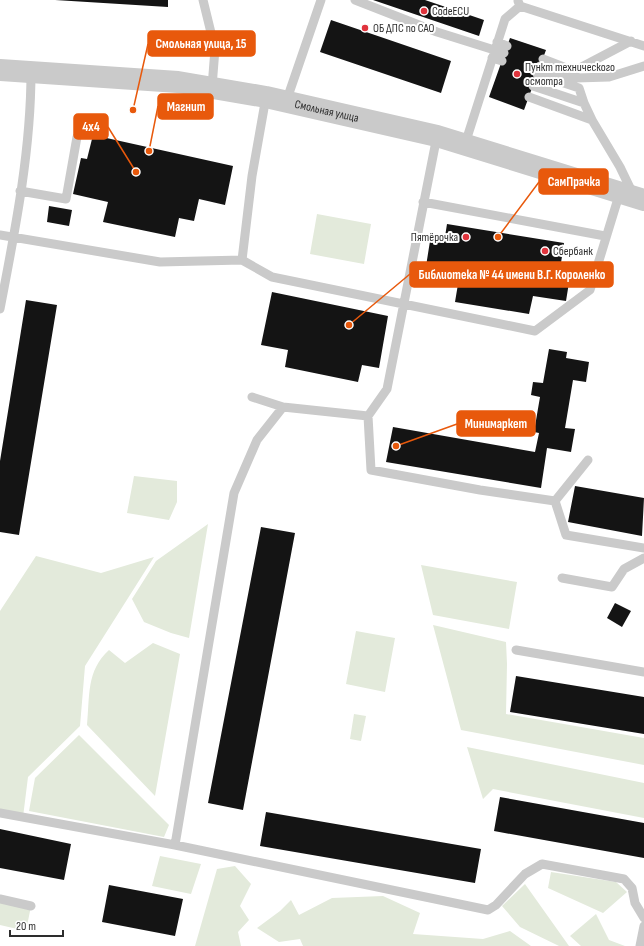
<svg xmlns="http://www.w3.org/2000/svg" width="644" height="946" viewBox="0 0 644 946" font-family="'Sofia Sans Condensed',sans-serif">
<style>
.green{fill:#e3eadb}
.building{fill:#141414}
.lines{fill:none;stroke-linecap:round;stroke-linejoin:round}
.service{stroke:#cacaca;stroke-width:9}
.tertiary{stroke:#cacaca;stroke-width:22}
.poi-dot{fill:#e0343d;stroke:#fff;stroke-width:1.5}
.labels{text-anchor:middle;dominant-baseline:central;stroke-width:4;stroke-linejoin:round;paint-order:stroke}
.poi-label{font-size:12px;fill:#2d2d2d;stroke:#fff;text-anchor:start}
.street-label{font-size:12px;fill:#2d2d2d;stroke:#fff}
.leader{fill:none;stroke:#e8590c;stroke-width:1.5}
.callout-dot{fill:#e8590c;stroke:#fff;stroke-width:1.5}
.callout{fill:#e8590c;stroke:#e8590c;stroke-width:1.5}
.callout-label{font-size:13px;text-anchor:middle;font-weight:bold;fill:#fff}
</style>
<rect width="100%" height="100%" fill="#fff"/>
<path class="green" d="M317 214 371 224 364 264 310 254Z
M134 476 177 481V502L169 520 127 513Z
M208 524 189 638 171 633 144 622 132 599 156 561Z
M36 556 101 573 154 557 85 666 80 726 28 777 23 817 0 813V611Z
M421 565 517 582 509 629 433 615Z
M433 625 506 642 507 664 506 714 644 738V765L461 730Z
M356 631 395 638 385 692 346 684Z
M153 643 180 654 155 796 87 725C90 696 86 671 109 650L125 663Z
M354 714 366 716 361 741 350 739Z
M79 735 169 825 164 837 29 811 35 778Z
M467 747 644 783V818L493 789 483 799Z
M160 856 201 864 191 894 152 886Z
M235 866 251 884 240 906 249 920 238 932 241 946H195L217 869Z
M551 872 616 882 627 892 603 913 548 888Z
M525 884 569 946H559L520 927 502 906Z
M383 896 420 913 413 934 483 939 510 931 531 946H303L300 939 279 942 257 928 280 911 291 900 299 915 332 898Z
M0 899 31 906 26 931 0 925Z
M596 914 609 940 625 946H581L570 936Z"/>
<path class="building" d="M55 0H168V7Z
M373 0H425L484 20 479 36Z
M331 20 451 61 441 93 320 52Z
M510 38 546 50 524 110 489 97Z
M93 135 233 166 225 205 199 199 194 221 179 218 175 237 103 222 108 202 73 194 81 158 87 159Z
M49 206 72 210 69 226 47 222Z
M447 224 564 243 561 263 572 264 566 301 533 296 529 314 455 302 458 284 424 279 430 241 444 243Z
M272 292 388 316 379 368 362 365 358 382 285 367 288 350 261 345Z
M26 300 57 305 19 535 0 532V461Z
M549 349 567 352 566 358 589 362 586 382 573 380 565 428 575 429 571 452 547 448 541 488 386 462 393 427 535 452 539 433 534 432 540 397 531 395 533 382 543 383Z
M575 486 644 498 642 536 568 522Z
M261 527 295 533 243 810 208 803Z
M615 603 631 611 622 627 607 618Z
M516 676 644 697V734L510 712Z
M500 797 644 823V858L494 831Z
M266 812 481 849 475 883 260 846Z
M0 829 71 844 64 880 0 868Z
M109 885 183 899 175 936 102 922Z"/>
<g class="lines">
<path class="service" d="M203 0 215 49 212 87
M355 0 437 32 504 53
M518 1 520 6 644 46
M497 42 507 46
M492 58 502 61
M543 59 574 71 631 41
M540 66 576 78 609 77 644 66
M537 74 579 88 584 103
M533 86 584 103 592 120
M266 97 252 176 242 260 272 277 535 331 590 290 620 192
M529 97 592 120 620 167 633 194
M286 102 321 0
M437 136 387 389 368 416 371 470 480 490 555 501 566 535 644 548
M465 144 505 19 520 6
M20 191 66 199 77 137
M423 202 605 236
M0 235 160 262 242 260
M0 309C15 231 31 151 31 72
M252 397 283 407
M555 501 588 460
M562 578 612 587 624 569 644 558
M516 650 644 672
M0 813 175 845 488 910 496 905 525 874 542 864 624 879 632 888 635 903 644 918
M175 845 234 493 257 440 283 407 368 416
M0 899 31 906
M640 946 644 926"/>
<path class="tertiary" id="s1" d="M0 70 178 82 266 97 437 136 644 200"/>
</g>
<g class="poi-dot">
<circle cx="424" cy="11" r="4"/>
<circle cx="365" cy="28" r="4"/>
<circle cx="517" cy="74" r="4"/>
<circle cx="466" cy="237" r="4"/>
<circle cx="545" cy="251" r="4"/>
</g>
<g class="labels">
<g class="poi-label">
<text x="432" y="11">CodeECU</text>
<text x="373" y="28">ОБ ДПС по САО</text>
<text x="525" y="67">Пункт технического<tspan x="525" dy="14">осмотра</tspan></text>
<text x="458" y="237" text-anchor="end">Пятёрочка</text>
<text x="553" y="251">Сбербанк</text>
</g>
<g class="street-label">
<text stroke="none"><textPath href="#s1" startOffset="330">Смольная улица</textPath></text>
</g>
</g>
<path class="leader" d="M133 110L148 44M149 151L158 106M136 172L108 127M498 237L539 182M349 325L410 274M396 446L457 424"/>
<g class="callout-dot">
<circle cx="133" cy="110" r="4"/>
<circle cx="149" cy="151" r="4"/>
<circle cx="136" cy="172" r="4"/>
<circle cx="498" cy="237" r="4"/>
<circle cx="349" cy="325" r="4"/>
<circle cx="396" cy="446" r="4"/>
</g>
<g class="callout">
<rect x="148" y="31" width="107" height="25" rx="4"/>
<rect x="158" y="94" width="55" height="25" rx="4"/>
<rect x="74" y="114" width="34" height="25" rx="4"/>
<rect x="539" y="169" width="69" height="25" rx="4"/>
<rect x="410" y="262" width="203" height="25" rx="4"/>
<rect x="457" y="411" width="78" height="25" rx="4"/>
</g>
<g class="callout-label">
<text x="201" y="48">Смольная улица, 15</text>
<text x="186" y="111">Магнит</text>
<text x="91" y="131">4х4</text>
<text x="574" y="186">СамПрачка</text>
<text x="512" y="279">Библиотека № 44 имени В.Г. Короленко</text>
<text x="496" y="428">Минимаркет</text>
</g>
<path d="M10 930v6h53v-6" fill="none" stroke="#2d2d2d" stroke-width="2"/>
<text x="16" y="930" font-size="12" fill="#2d2d2d" stroke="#ffffff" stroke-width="3" paint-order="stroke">20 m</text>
</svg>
